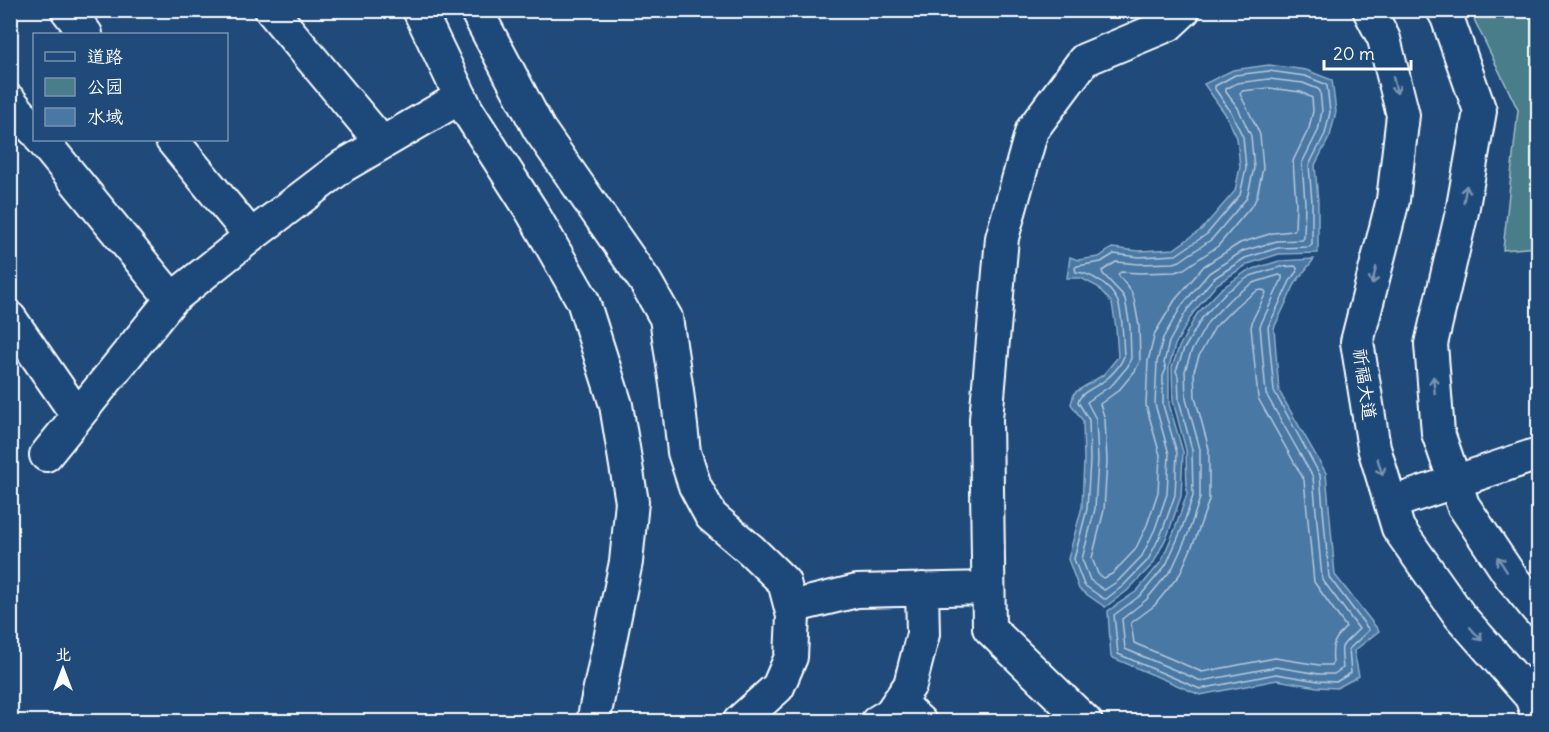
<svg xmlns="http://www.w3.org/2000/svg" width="1549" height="732" viewBox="0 0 1549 732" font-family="Delius,'LXGW WenKai TC',sans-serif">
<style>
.green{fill:#4a7d8a;stroke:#a4bec4;stroke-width:1.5}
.water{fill:#4978a5;stroke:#92aec9;stroke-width:1.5}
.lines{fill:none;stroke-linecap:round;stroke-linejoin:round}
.shore{stroke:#b6c9db;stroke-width:1.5}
.minor-casing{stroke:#fff;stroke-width:36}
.minor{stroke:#1f4a7a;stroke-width:32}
.oneway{stroke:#7992af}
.labels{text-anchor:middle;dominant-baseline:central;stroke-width:4.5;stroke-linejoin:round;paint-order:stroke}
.street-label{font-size:18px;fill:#fff;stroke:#1f4a7a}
</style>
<rect width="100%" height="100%" fill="#1f4a7a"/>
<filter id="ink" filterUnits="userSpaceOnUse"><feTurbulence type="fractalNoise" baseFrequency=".0167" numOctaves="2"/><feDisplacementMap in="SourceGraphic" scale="12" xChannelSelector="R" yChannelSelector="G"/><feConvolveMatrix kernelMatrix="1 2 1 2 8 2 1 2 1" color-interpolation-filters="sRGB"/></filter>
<g filter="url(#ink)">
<path class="green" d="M1470 11H1538V247L1503 250 1518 110Z"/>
<path class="water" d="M1269 65 1306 70 1332 80 1336 112 1330 136 1315 165 1318 202V253L1279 254 1248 264 1217 284 1193 313 1175 345 1169 367V404L1183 452 1181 496 1168 534 1153 564 1127 591 1105 607 1079 589 1068 559 1082 507 1084 460 1083 421 1071 404 1074 393 1103 375 1118 357 1116 328 1112 303 1098 287 1081 278H1067L1070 257 1078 260 1099 257 1112 248 1139 251 1174 249 1202 229 1235 191 1240 167 1237 138 1226 115 1204 84 1233 70Z
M1314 259 1296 282 1274 328 1279 391 1326 473 1335 575 1379 631 1354 651 1359 676 1337 688 1317 687 1277 680 1200 695 1111 657 1108 611 1137 591 1161 562 1175 529 1187 494 1186 450 1173 401 1172 367 1179 347 1197 314 1221 289 1247 271 1279 261Z"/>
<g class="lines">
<path class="shore" d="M1269 71 1305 76 1325 84 1327 86 1330 112 1325 134 1309 165 1312 202V245L1309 247 1278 248 1245 258 1213 279 1187 310 1169 342 1164 363 1166 369 1163 376V405L1177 453 1175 495 1162 532 1148 560 1123 586 1106 599H1104L1084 585 1074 559 1087 509 1090 460 1089 420 1078 402C1081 391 1097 387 1105 380 1112 375 1121 365 1124 356 1123 344 1123 311 1117 300 1110 286 1091 273 1076 272L1075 268 1077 266 1101 262 1114 254 1139 257 1176 255 1207 234 1240 195 1246 168 1243 137 1231 112 1215 89V86L1235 75Z
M1269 79 1303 83 1318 89 1320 91 1322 111 1318 131 1302 163 1305 202 1304 238 1302 240 1277 241 1243 251 1209 273 1182 305 1163 338 1157 362 1155 404 1169 454 1167 494 1155 529 1142 556 1118 581 1106 589 1104 590 1090 580 1082 559 1095 509 1098 460 1096 419 1087 402 1113 384 1128 366 1131 358 1130 327 1125 299 1122 294 1103 274 1102 271 1116 262 1139 264 1174 263 1180 261 1212 239 1246 199 1248 194 1254 168 1251 136 1238 108 1226 92V89L1237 83Z
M1269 88 1301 92 1312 98 1313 111 1309 128 1293 161 1296 203 1295 229 1293 231 1273 233 1240 243 1204 266 1175 300 1155 333 1148 361 1146 405 1160 455 1158 492 1147 525 1135 550 1112 574 1104 578 1098 574 1092 558 1104 510 1107 461 1105 419 1100 404 1119 390 1135 371 1140 361 1139 326 1134 299 1131 291 1119 276 1118 274 1121 272 1140 273 1175 272 1184 269 1218 246 1254 203 1257 196 1263 168 1260 135 1257 128 1240 94 1242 91Z
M1295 266 1297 268V271L1291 279 1268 327 1274 391 1320 475 1329 577 1369 630 1349 649 1351 673 1336 682 1318 681 1276 674 1200 689 1118 654 1114 615 1141 595 1166 565 1181 531 1193 496 1192 450 1179 400 1178 376 1176 371 1184 349 1202 318 1225 293 1250 276 1280 267Z
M1279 275 1282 276V279L1260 326 1266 394 1313 477 1322 579 1359 629C1340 649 1340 640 1343 668L1334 674H1319L1276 667 1201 681 1125 649 1122 619 1146 600 1172 569 1188 534 1200 498V449L1186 399 1185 371 1191 352 1208 322 1230 299 1253 283Z
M1262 290 1265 291 1266 293 1253 319 1251 327 1258 398 1304 480 1314 582 1346 627C1334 640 1331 644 1333 662L1331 665H1319L1275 658 1202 672 1134 643 1131 623 1154 606 1180 574 1196 537 1209 500V449L1195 397 1194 371 1199 356 1215 327 1236 306 1257 291Z"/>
<defs>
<path id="minor" d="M67 10 86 34
M271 10 382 143
M419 10 467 110 531 210 583 301 616 405 632 502 626 562 593 722
M476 10 539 129 645 281 666 318 677 391 684 452 695 486 711 516 751 550 784 582 793 616 791 657 778 687 739 722
M1369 10 1384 39 1403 115 1393 200 1357 342 1374 448 1398 528 1460 616 1531 697 1538 716
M1443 10 1447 17 1480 111 1462 212 1431 344 1438 433 1463 505 1511 577 1538 610
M10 101 34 130
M42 140 172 299
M172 140 251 236
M10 318 77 415
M46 455 172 299 251 236 343 166 461 97
M1391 503 1538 454
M791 607 857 591 988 588
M898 702 920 722
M877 722 890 714 910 685 923 634 922 589
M1086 722 989 628 986 419 1002 238 1032 130 1084 60 1168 25 1184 10"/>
</defs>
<use href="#minor" class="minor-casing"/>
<use href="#minor" class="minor"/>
</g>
<defs><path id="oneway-shaft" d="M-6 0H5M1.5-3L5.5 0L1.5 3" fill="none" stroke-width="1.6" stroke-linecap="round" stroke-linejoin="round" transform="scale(1.5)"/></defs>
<g class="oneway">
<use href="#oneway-shaft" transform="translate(1395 85) rotate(76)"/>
<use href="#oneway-shaft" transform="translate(1465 194) rotate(-80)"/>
<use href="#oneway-shaft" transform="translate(1374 276) rotate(104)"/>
<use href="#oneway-shaft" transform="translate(1434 385) rotate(-95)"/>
<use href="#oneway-shaft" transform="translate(1380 467) rotate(73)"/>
<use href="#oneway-shaft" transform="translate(1502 564) rotate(-123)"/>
<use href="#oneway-shaft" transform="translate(1476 634) rotate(48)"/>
</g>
</g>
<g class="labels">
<g class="street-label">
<text transform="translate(1365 384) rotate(82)">祈福大道</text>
</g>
</g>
<rect width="1549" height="732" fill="none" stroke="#1f4a7a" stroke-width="36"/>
<rect x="18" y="18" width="1513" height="696" fill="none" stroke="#fff" stroke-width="2" filter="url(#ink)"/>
<rect x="33" y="33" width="195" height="108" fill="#1f4a7a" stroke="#7992af" stroke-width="1.5"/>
<rect x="45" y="52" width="30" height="9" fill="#1f4a7a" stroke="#7992af" stroke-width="1.5"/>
<text x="87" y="63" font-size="18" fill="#ffffff">道路</text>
<rect x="45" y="78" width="30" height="18" fill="#4a7d8a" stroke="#7992af" stroke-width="1.5"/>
<text x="87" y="93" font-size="18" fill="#ffffff">公园</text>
<rect x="45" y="108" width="30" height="18" fill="#4978a5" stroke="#7992af" stroke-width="1.5"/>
<text x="87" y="123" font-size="18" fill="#ffffff">水域</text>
<g transform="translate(63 669)" stroke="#1f4a7a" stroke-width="4.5" paint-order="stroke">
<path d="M0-4.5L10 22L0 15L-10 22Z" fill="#ffffff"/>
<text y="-9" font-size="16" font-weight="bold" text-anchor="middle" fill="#ffffff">北</text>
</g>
<path d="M1324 60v9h87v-9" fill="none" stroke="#ffffff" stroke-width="3"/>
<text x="1333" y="60" font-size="18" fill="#ffffff" stroke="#1f4a7a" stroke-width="4.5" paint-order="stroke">20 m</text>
</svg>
